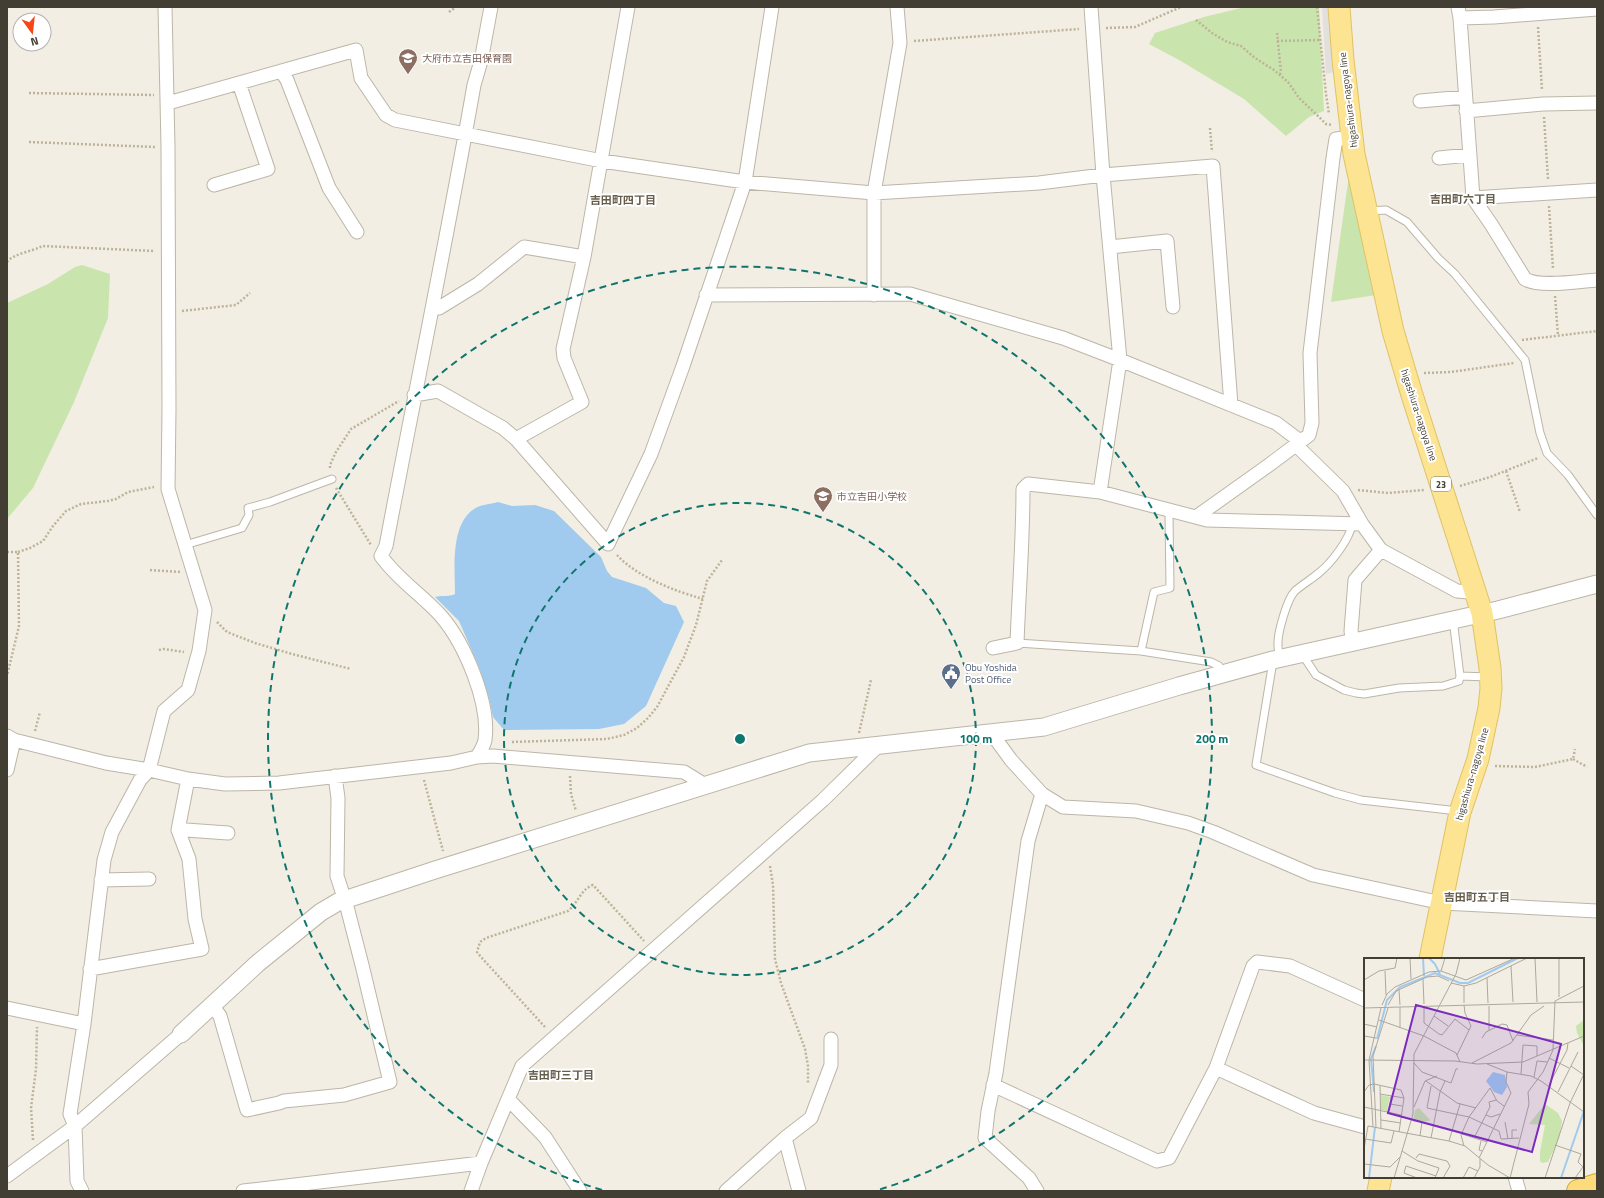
<svg xmlns="http://www.w3.org/2000/svg" width="1604" height="1198" viewBox="0 0 1604 1198" font-family="'Titillium Web','Noto Sans JP',sans-serif">
<style>
.green{fill:#c9e5ad}
.parking{fill:#e2e0dc}
.water{fill:#a0caee}
.lines{fill:none;stroke-linecap:round;stroke-linejoin:round}
.service-casing{stroke:#bdb6a7;stroke-width:9}
.minor-casing{stroke:#bdb6a7;stroke-width:15}
.tertiary-casing{stroke:#bdb6a7;stroke-width:19}
.primary-casing{stroke:#e0c263;stroke-width:23}
.trunk-casing{stroke:#d9a736;stroke-width:24}
.path{stroke:#beb398;stroke-width:2.5;stroke-dasharray:2 2;stroke-linecap:butt}
.service{stroke:#fff;stroke-width:7}
.minor{stroke:#fff;stroke-width:13}
.tertiary{stroke:#fff;stroke-width:17}
.primary{stroke:#fce493;stroke-width:21}
.trunk{stroke:#fbdb7c;stroke-width:22}
.ring{fill:none;stroke:#0f766e;stroke-width:2;stroke-dasharray:7 5}
.labels{text-anchor:middle;dominant-baseline:central;stroke-width:4;stroke-linejoin:round;paint-order:stroke}
.shield{fill:#fff;stroke:#7b7871;stroke-width:1}
.shield-label{font-size:9px;font-weight:bold;fill:#433e34}
.education-label{font-size:10px;fill:#785e54;stroke:#fff;text-anchor:start}
.street-label{font-size:10px;fill:#433e34;stroke:#fff}
.service-label{font-size:10px;fill:#4e5e75;stroke:#fff;text-anchor:start}
.neighbourhood-label{font-size:11px;font-weight:bold;fill:#665d4b;stroke:#fff}
.inset-river{fill:none;stroke:#a0caee;stroke-width:2}
.inset-road{fill:none;stroke:#aca89e;stroke-width:1}
.view{fill:#7b2cbf;fill-opacity:0.15;stroke:#7b2cbf;stroke-width:2}
.inset-edge{fill:none;stroke:#433e34;stroke-width:2}
.centre{fill:#0f766e;stroke:#fff;stroke-width:2}
.ring-label{font-size:12px;text-anchor:middle;font-weight:bold;fill:#0f766e;stroke:#fff;stroke-width:4;stroke-linejoin:round;paint-order:stroke}
</style>
<rect width="100%" height="100%" fill="#f2eee4"/>
<path class="green" d="M1245 7H1319L1324 111 1309 117 1286 136 1244 99 1179 60 1149 44 1155 33 1204 17Z
M1351 161 1376 295 1331 302Z
M82 265 110 274 108 318 74 402 33 488 7 519V303L48 284 75 267Z"/>
<path class="parking" d="M1322 7H1336L1340 71 1326 74Z"/>
<path class="water" d="M498 502 512 506 535 505 554 511 601 557 607 571 612 577 646 588 664 603 676 606 684 622 646 706 624 724 599 729 504 730 493 717 489 698 479 667 459 621 435 597C442 595 449 597 455 594 455 569 450 525 474 509 479 505 491 504 498 502Z"/>
<g class="lines">
<defs>
<path id="service" d="M1368 211 1386 210 1407 222 1438 258 1455 274 1525 360 1540 433 1547 453 1568 475 1597 515
M185 545 242 528 249 515 248 508 270 502 332 479
M1453 619 1460 676 1489 677
M1017 643 1141 651 1211 662 1219 666 1222 673
M1141 651 1154 592 1170 588 1169 516 1171 510
M1302 654 1316 675 1344 690 1356 693 1364 694 1399 688 1443 686 1459 681 1460 676
M1280 658C1279 654 1278 650 1278 646 1277 634 1287 599 1295 591 1303 584 1312 579 1320 572 1331 563 1350 539 1352 524
M1273 661 1256 765 1335 793 1361 800 1458 811"/>
<path id="minor" d="M1091 7 1103 175 1120 360 1100 492
M1458 7 1460 18 1473 198 1491 224 1525 279C1539 288 1580 281 1597 280
M1460 18 1494 17 1597 9
M281 71 287 80 329 188 357 232
M1420 101 1465 97
M168 103 356 50 361 78 386 115 395 120 602 161 745 182 874 193 1039 183 1103 175 1213 166 1231 405
M1466 111 1543 104 1597 103
M1439 158 1469 155
M214 185 268 169 239 83
M1473 198 1597 190
M1110 247 1167 241 1173 307
M706 295 910 294 1063 338 1120 360 1276 423 1300 441
M874 295V193L900 43 897 7
M433 307 439 308 478 284 524 247 584 257
M414 395 438 391 503 428 516 439 608 544 651 454 683 366 745 182 772 7
M516 439 582 402 564 358 563 349 584 257 628 7
M1296 445 1343 491 1362 524
M1196 517 1269 465 1309 435 1312 423 1310 353 1333 158 1336 139 1352 137
M1353 642 1351 631 1355 580 1381 550
M993 648 1017 643C1019 591 1023 540 1023 489L1028 484 1100 492 1207 520 1362 524 1381 550 1457 591 1469 592 1475 591
M992 734 1011 760 1042 794 1063 807 1136 811 1188 823 1213 832 1313 875 1442 903 1597 911
M7 736 14 740 106 763 149 770 188 779 225 784 279 783 451 763 477 757C480 752 484 746 485 740 490 703 465 644 441 616 422 595 397 579 381 556L386 546C415 392 447 239 474 85L481 61 491 7
M477 757 493 756 684 772 705 785
M7 770 14 740
M179 832 186 830 228 833
M101 880 149 879
M90 969 202 949 195 919 189 859 178 830 188 779
M212 1005 220 1016 247 1110 279 1103 284 1101 344 1095 390 1082 362 965 347 907 337 876 338 798 335 776
M7 1008 84 1024
M1216 1068 1314 1113 1365 1127
M993 1085 1157 1161 1169 1158 1216 1068 1253 966 1257 962 1290 966 1365 1000
M508 1099 545 1137 580 1191
M785 1138 799 1191
M7 1176 75 1126 181 1034
M1515 1177 1519 1191
M82 1191 77 1181 75 1126 70 1114 84 1024 104 860 112 832 140 780 149 770 164 711 188 690 199 651 205 610 168 489 169 409 168 147 165 7
M243 1191 481 1163
M471 1191 481 1163 522 1066 823 800 879 745
M726 1191 785 1138 811 1118 831 1065V1039
M1037 1191 1029 1178 985 1138 988 1111 996 1073 1028 841 1042 794"/>
<path id="tertiary" d="M181 1034 258 963 321 912 338 902 435 870 809 753 1044 727 1179 686 1273 660 1498 610 1597 584"/>
<path id="primary" d="M1339 7 1343 60 1354 154 1393 331 1412 395 1482 613 1490 668 1491 688 1489 708 1478 759 1460 812 1430 959
M1378 1191 1381 1177"/>
<path id="trunk" d="M1578 1191 1597 1185"/>
</defs>
<use href="#service" class="service-casing"/>
<use href="#minor" class="minor-casing"/>
<use href="#tertiary" class="tertiary-casing"/>
<use href="#primary" class="primary-casing"/>
<use href="#trunk" class="trunk-casing"/>
<path class="path" d="M1317 7 1326 94 1329 114
M449 12 456 7
M1196 20 1212 33 1227 42 1241 46 1255 58 1274 70 1288 82 1299 98 1318 116 1326 124 1332 125
M1538 27 1542 90
M1106 28 1135 27 1181 7
M1277 33 1281 72 1280 74
M914 41 1079 29
M1277 41 1320 40
M29 93 154 95
M1544 117 1548 179
M1210 128 1212 152
M29 142 155 147
M1549 206 1553 269
M7 262C14 253 32 252 42 246L154 251
M1555 296 1558 336
M182 311 236 305 250 293
M1522 340 1597 331
M1424 373 1451 372 1514 363
M330 468V465L336 452 351 429 399 401
M1506 471 1520 512
M1460 486 1490 477 1538 458
M336 488 371 545
M1358 490 1388 493 1424 490
M7 552H18L19 626 7 676
M18 552 30 548 43 541 53 526 66 511 81 504 108 501 116 499 128 492 154 487
M617 555C637 577 675 591 703 599
M150 570 180 572
M217 622 227 632 255 643 292 654 351 669
M159 650 164 649 184 652
M35 731 40 712
M859 733 871 680
M512 742 607 739 624 735 637 728 648 718 657 707 684 657 696 625 707 581 722 560
M1573 759 1587 767
M1495 766 1535 767 1573 759 1575 749
M570 776 571 794 576 811
M424 780 443 851
M770 866 773 885 775 959 781 983 805 1049 808 1066V1083
M545 1027 481 957 477 952 480 942 486 938 568 911C578 903 581 889 593 885L644 941
M33 1140 31 1108 36 1069 37 1027"/>
<use href="#service" class="service"/>
<use href="#minor" class="minor"/>
<use href="#tertiary" class="tertiary"/>
<use href="#primary" class="primary"/>
<use href="#trunk" class="trunk"/>
</g>
<g class="ring">
<circle cx="740" cy="739" r="236"/>
<path d="M602 1190A472 472 0 1 1 878 1190"/>
</g>
<defs>
<symbol id="school-pin" viewBox="-11 -11 22 30"><path d="M0 17L-7.5 6A9.5 9.5 0 1 1 7.5 6Z" fill="#8d6e63" stroke="#fff"/><path d="M0-5L7-2L0 1L-7-2ZM-4 1L0 2.5L4 1V4Q0 6-4 4Z" fill="#fff"/></symbol>
<symbol id="civic-pin" viewBox="-11 -11 22 30"><path d="M0 17L-7.5 6A9.5 9.5 0 1 1 7.5 6Z" fill="#5c6f8a" stroke="#fff"/><path d="M-.6-6.5H3V-4.5H.6V-3L4-1V1h2V6H-6V1h2V-1L-.6-3ZM-1.2 2.5V6h2.4V2.5Z" fill="#fff"/></symbol>
</defs>
<g fill-rule="evenodd">
<use href="#school-pin" x="397" y="47" width="22" height="30"/>
<use href="#school-pin" x="812" y="485" width="22" height="30"/>
<use href="#civic-pin" x="940" y="662" width="22" height="30"/>
</g>
<g class="labels">
<rect class="shield" x="1431" y="477" width="20" height="14" rx="3"/>
<g class="shield-label">
<text x="1441" y="484">23</text>
</g>
<g class="education-label">
<text x="422" y="58">大府市立吉田保育園</text>
<text x="837" y="496">市立吉田小学校</text>
</g>
<g class="street-label">
<text transform="translate(1348 100) rotate(-97)">higashiura-nagoya line</text>
<text transform="translate(1419 415) rotate(72)">higashiura-nagoya line</text>
<text transform="translate(1472 774) rotate(-74)">higashiura-nagoya line</text>
</g>
<g class="service-label">
<text x="965" y="667">Obu Yoshida<tspan x="965" dy="12">Post Office</tspan></text>
</g>
<g class="neighbourhood-label">
<text x="1463" y="199">吉田町六丁目</text>
<text x="623" y="200">吉田町四丁目</text>
<text x="1477" y="897">吉田町五丁目</text>
<text x="561" y="1075">吉田町三丁目</text>
</g>
</g>
<g transform="translate(1364 958)">
<rect width="220" height="220" fill="#f2eee4"/>
<path d="M220 62V88L213 75 212 68ZM17 137 26 139 23 153 17 152ZM181 146 194 155 198 163 195 181 184 204 178 205 176 203V194L181 167 165 166ZM55 150 66 162 65 163 49 164 51 152Z" fill="#c9e5ad"/>
<path d="M129 114 141 117 143 129 138 137 130 134 122 123Z" fill="#a0caee"/>
<path class="inset-river" d="M59 0 60 18M65 0 71 6 76 16M13 81 23 42 36 29 71 15 96 25H104L154 0M10 134 7 101 12 88M5 220 11 169M197 220 220 153"/>
<path class="inset-road" d="M46 0 47 21M171 0 173 44M195 0V39M147 8 149 44M21 13 22 37M77 13 81 0M123 20 124 45M59 21 60 46M0 22 15 13 31 10 33 0M87 25 100 28 112 25 163 0M100 28V45M35 32 36 47M18 47 23 36 31 29 65 14 77 13 102 22 151 0M24 47 32 33 63 19 74 18 85 23M60 48V65L75 76 78 77 91 61 105 72M125 48V72M36 49V70M0 50 220 44M70 58 84 68M15 62 60 78 92 95 96 104M0 66 13 69M153 77 189 82M0 78 12 80M118 80 122 74 138 66 143 67 149 83M93 97 107 68 101 55 100 47M185 100 205 110M0 102 91 103 113 106 159 104 220 78M5 102 9 169M5 102 17 50M50 105 58 114 87 125 92 111H94M108 105 147 85 167 57 180 48M123 106 143 114M207 108 220 117M157 116 159 87 173 88V98M170 119 173 103 183 104M62 123 93 145 112 150M185 127 203 92 204 85M16 128 17 171M67 128 63 150 105 159 135 173 137 181 155 180M0 134 5 127 10 126 37 132 40 140 35 174M194 134 214 94M16 136 40 140M27 138 26 146 38 148M206 145 220 116M0 149 37 157M50 149 61 123 73 118M122 157 127 159 136 156M17 162 37 165M141 164 144 181M12 170 9 98 24 50M98 176 123 184M56 178 58 164M67 180 76 134 81 123M110 180 126 149 125 144 132 142M1 181 27 185 30 173M148 181V172H153M85 183 96 146M117 183 115 192 118 193M191 187 217 196 214 204 219 209M100 188 97 177 105 159 126 130 133 143 140 148M0 191 4 168 85 183 101 188 124 207 146 220M38 193 54 203 75 210 71 220M52 200 55 196 83 203 86 208 79 220M115 200 147 135 142 124 143 114 167 118 177 123 220 154M0 206 26 209 36 199M30 220 49 156 50 96 92 16 96 0M53 220 40 215 42 208 72 218M99 220 105 209 114 213M110 220 116 209V201M146 220 165 146 164 134 179 114 189 92 191 43 220 28M181 220 206 145M211 220 219 209"/>
<path class="view" d="M52 47 197 86 168 194 24 155Z"/>
<rect width="220" height="220" class="inset-edge"/>
</g>
<circle cx="740" cy="739" r="6" class="centre"/>
<g class="ring-label">
<text x="976" y="743">100 m</text>
<text x="1212" y="743">200 m</text>
</g>
<rect width="1604" height="1198" fill="none" stroke="#433e34" stroke-width="16"/>
<g transform="translate(32 32) rotate(165)"><circle r="19" fill="#ffffff" stroke="#b4b2ae"/>
<path d="M0-3L7 15L0 10L-7 15Z" fill="#f54617"/>
<text y="-6" font-size="11" font-weight="bold" text-anchor="middle" fill="#433e34">N</text>
</g>
</svg>
